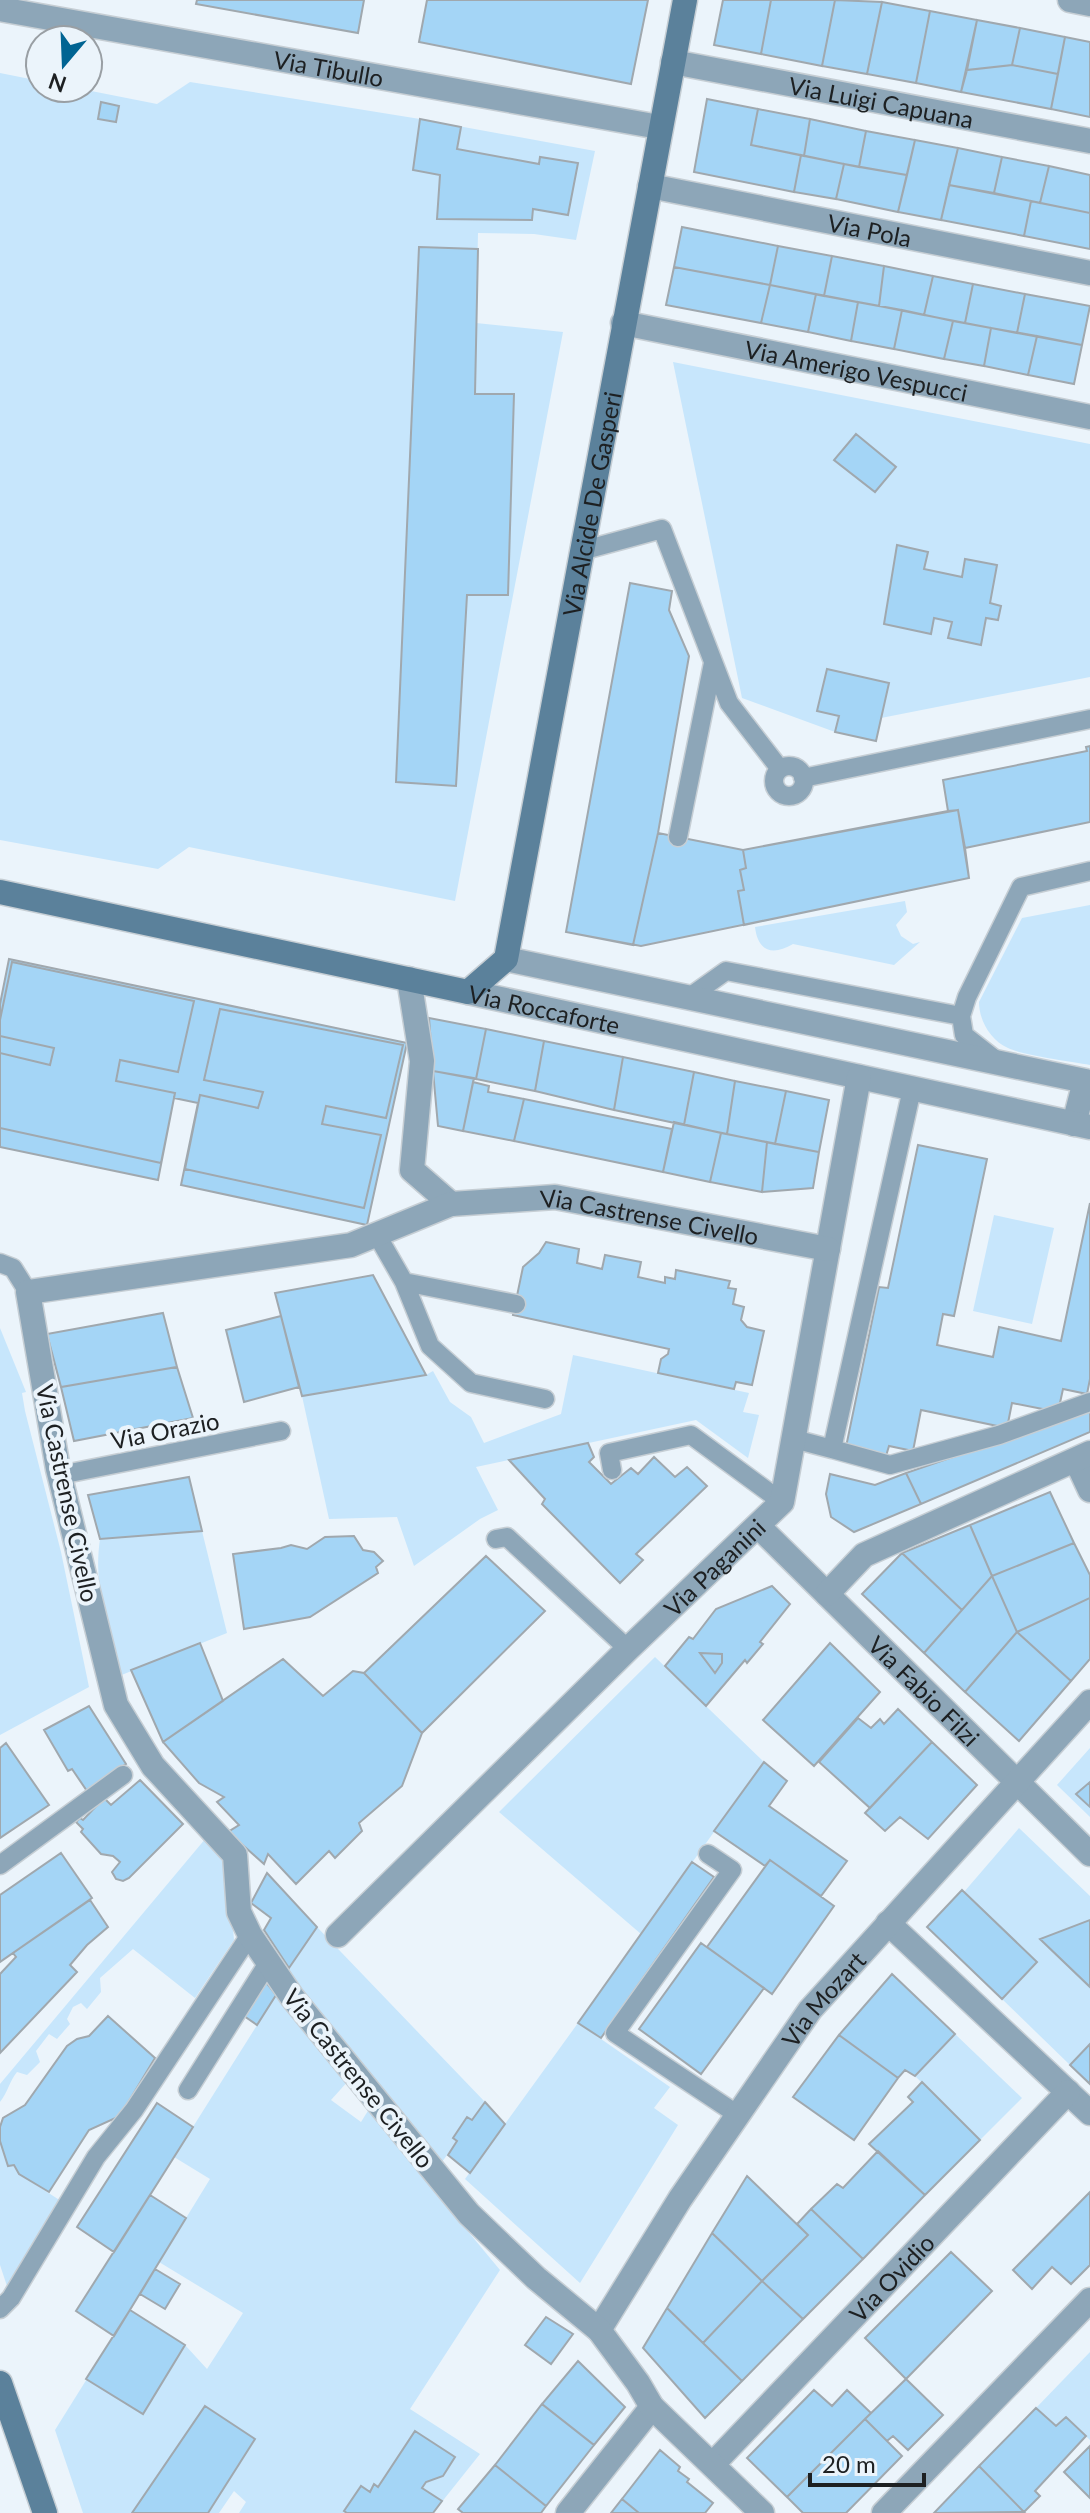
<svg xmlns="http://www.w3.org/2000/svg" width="1090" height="2513" viewBox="0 0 1090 2513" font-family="Lato,sans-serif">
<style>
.green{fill:#c7e6fc}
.building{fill:#a4d5f6;stroke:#a0a8ae;stroke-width:2}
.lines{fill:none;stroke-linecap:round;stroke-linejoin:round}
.lane-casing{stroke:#c6ced4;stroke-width:21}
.street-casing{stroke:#c6ced4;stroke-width:27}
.secondary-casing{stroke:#c6ced4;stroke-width:27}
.lane{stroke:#8da6b8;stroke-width:18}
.street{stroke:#8da6b8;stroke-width:24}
.secondary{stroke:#5b819b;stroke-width:24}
.labels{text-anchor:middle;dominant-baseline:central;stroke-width:8;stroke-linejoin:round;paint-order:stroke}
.street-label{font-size:24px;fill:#1d2022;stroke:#ebf4fb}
</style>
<rect width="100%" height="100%" fill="#ebf4fb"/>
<path class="green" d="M0 73 40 81V88H76L157 104 190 82 420 119 595 151 576 240 534 234 478 233 476 323 563 332 455 901 189 847 158 869 0 840Z
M673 362 1090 444V677L881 718 889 683 827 669 817 710 839 716 835 732 742 698Z
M905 901 907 912 896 925 901 936 913 944 920 942 894 965 793 944C773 956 758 952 755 927Z
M1090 905V1065C1069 1061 1025 1056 1008 1048 990 1040 979 1020 979 1002L1022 918Z
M994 1215 1054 1228 1032 1324 973 1311Z
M0 1328 26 1392 22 1393 25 1411 61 1552 89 1687 0 1735Z
M573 1355 749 1393 743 1412 759 1415 748 1458 696 1420 476 1467 498 1510 480 1519 414 1566 397 1517 329 1519 302 1396 426 1375 433 1371 450 1402 471 1417 484 1443 561 1414Z
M202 1531 227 1633 119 1676C107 1632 93 1585 100 1539Z
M655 1657 764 1762 641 1934 499 1812Z
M1090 1748V1782L1077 1794 1090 1807V1817L1057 1785Z
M1019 1828 1090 1896V1920L1041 1939 1090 1987V2044L1070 2065 1002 1999 1037 1962 964 1892Z
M206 1838 215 1848 228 1872 234 1940 195 1998 133 1949 100 1978 101 1992 87 2009 81 2003 73 2007 67 2019 70 2024 57 2039 49 2034 36 2051 40 2062 27 2075 17 2072C9 2082 8 2092 0 2102V2084Z
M317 1927 485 2102 472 2120 467 2118 453 2137 457 2141 442 2162 286 1974Z
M276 1995 349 2080 331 2100 361 2122 371 2106 431 2187 500 2270 410 2409 480 2454 433 2513H239L246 2502 234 2491 219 2513H83L55 2430 130 2310 185 2345 207 2369 243 2313 159 2262 210 2179 174 2157Z
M578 2023 670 2087 654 2108 678 2125 580 2283 465 2179Z
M955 2034 1022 2098 980 2140 915 2076Z
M0 2141 8 2166 14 2165 19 2174 61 2201 7 2286 0 2265Z
M1090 2352V2440L1066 2418 1056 2426 1036 2408Z"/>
<path class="building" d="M197 0H364L358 33 196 4Z
M427 0H648L631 84 419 42Z
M723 0H771L761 54 714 45Z
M771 0H835L822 66 761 54Z
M835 0 882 2 867 74 822 66Z
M882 2 930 11 916 83 867 74Z
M930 11 977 20 961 92 916 83Z
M977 20 1020 28 1012 65 967 70Z
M1020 28 1065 37 1058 74 1012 65Z
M1065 37 1090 42V117L1051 109Z
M1012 65 1058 74 1051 109 961 92 967 70Z
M707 99 758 109 751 145 801 155 794 192 694 172Z
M101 102 119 106 116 122 98 119Z
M758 109 810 119 804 156 751 145Z
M420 119 461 127 457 149 539 164 540 157 578 163 568 215 533 209 532 220 437 219 440 175 413 170Z
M810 119 866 131 859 167 804 156Z
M866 131 915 140 907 175 859 167Z
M915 140 958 148 941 220 898 212Z
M958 148 1002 157 994 193 949 185Z
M801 155 844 164 836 199 794 192Z
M1002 157 1049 166 1040 203 994 193Z
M844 164 907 175 898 212 836 199Z
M1049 166 1090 175V213L1040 203Z
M949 185 1031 201 1024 236 941 220Z
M1031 201 1090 213V249L1024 236Z
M682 227 778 246 770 285 674 267Z
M778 246 832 256 824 296 770 285Z
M419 247 478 249 475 394H514L508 595H467L456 786 396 782Z
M832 256 884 266 879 306 824 296Z
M884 266 933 276 924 315 879 306Z
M674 267 770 285 761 323 666 305Z
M933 276 973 284 965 323 924 315Z
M973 284 1025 294 1017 333 965 323Z
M770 285 816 294 808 332 761 323Z
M816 294 858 302 851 341 808 332Z
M1025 294 1090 306 1082 345 1017 333Z
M858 302 902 310 894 349 851 341Z
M902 310 953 321 944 359 894 349Z
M953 321 991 328 984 366 944 359Z
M991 328 1037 336 1028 375 984 366Z
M1037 336 1082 345 1074 384 1028 375Z
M856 434 896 467 875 492 834 460Z
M897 545 928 552 924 569 962 577 965 559 997 565 990 603 1001 606 998 620 986 618 981 645 948 638 952 622 934 618 931 634 884 624Z
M630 583 672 591 669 610 689 656 658 833 743 850 948 811 943 780 1087 751 1086 747 1090 746V822L965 848 969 878 641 946 566 932Z
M630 583 672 591 669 610 689 656 658 833 633 945 566 932Z
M827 669 889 683 876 741 835 732 839 716 817 711Z
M1090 746V822L965 848 958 810 948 811 943 780 1087 751 1086 747Z
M958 810 969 878 744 925 738 891 744 890 740 870 746 868 743 850Z
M9 959 407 1043 367 1225 181 1185 198 1103 174 1098 158 1180 0 1147V1004Z
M12 962 194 1001 178 1072 120 1060 116 1081 175 1093 161 1163 0 1128V1053L50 1065 54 1048 0 1036V1020Z
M220 1009 403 1045 386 1118 326 1106 322 1124 381 1135 364 1208 185 1169 200 1095 258 1108 263 1092 204 1080Z
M429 1018 486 1029 476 1079 433 1071Z
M486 1029 544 1041 535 1091 476 1079Z
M544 1041 623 1057 614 1110 535 1091Z
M623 1057 694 1072 684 1125 614 1110Z
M433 1071 474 1078 463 1131 438 1126Z
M694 1072 735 1081 727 1134 684 1125Z
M735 1081 786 1091 775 1144 727 1134Z
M473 1082 489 1086 488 1092 524 1099 514 1141 463 1131Z
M786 1091 829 1100 819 1152 775 1144Z
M524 1099 672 1129 663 1172 514 1141Z
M674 1122 721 1133 710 1182 663 1172Z
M721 1133 767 1142 762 1192 710 1182Z
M767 1142 819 1152 813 1188 762 1192Z
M918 1145 987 1159 954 1316 943 1314 937 1345 993 1357 999 1327 1061 1341 1090 1203V1379L1087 1394 1063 1389 1058 1412 1012 1403 1007 1428 921 1410 913 1451 889 1446 886 1456 846 1447 879 1287 888 1288Z
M546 1242 579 1249 577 1263 602 1269 605 1255 641 1262 638 1277 665 1283V1277L675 1279 676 1270 730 1281 728 1288 736 1289 733 1304 744 1307 741 1320 747 1327 764 1331 752 1385 736 1382 734 1389 658 1373 661 1359 668 1354 669 1349 513 1315 523 1267 539 1253Z
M373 1275 426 1375 302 1396 275 1293Z
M163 1313 177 1367 61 1387 47 1334Z
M281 1316 299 1387 244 1402 226 1330Z
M177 1367 193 1418 74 1441 61 1387Z
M1090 1410V1432L921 1504 906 1473Z
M588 1443 594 1457 589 1462 611 1484 631 1468 638 1474 654 1457 675 1477 687 1467 707 1486 636 1554 643 1560 620 1583 542 1504 545 1499 509 1460Z
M906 1473 921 1504 854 1532 831 1517 826 1494 830 1474 875 1485Z
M189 1477 202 1531 100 1539 88 1495Z
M1050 1492 1074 1543 992 1576 970 1525Z
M970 1525 992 1576 962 1610 902 1553Z
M354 1536 363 1550 374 1552 383 1561 376 1567 378 1573 310 1617 244 1629 233 1554 281 1548 291 1545 307 1549 325 1537Z
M1074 1543 1090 1575V1598L1017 1632 992 1576Z
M902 1553 962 1610 924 1653 862 1594Z
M486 1556 545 1611 422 1733 364 1673Z
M992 1576 1017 1632 965 1692 924 1653Z
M772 1586 790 1604 760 1642 763 1644 747 1663 745 1660 706 1706 665 1666 689 1637 693 1639 716 1609Z
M1090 1598V1659L1071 1681 1017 1632Z
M1017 1632 1071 1681 1019 1741 965 1692Z
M200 1643 223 1701 163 1742 131 1670Z
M830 1643 880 1692 814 1766 763 1720Z
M700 1653 722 1654V1663L715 1673Z
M283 1659 323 1696 353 1671 364 1673 422 1733 402 1786 359 1823 362 1831 335 1858 329 1851 296 1884 268 1854 264 1864 228 1832 239 1825 217 1802 224 1797 199 1783 163 1742Z
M89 1706 126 1764 87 1791 72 1769 68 1771 44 1730Z
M898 1709 932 1742 870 1808 819 1762 858 1718 871 1728 880 1719 884 1724Z
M932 1742 977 1785 928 1839 900 1817 885 1831 865 1813Z
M6 1743 49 1805 0 1838V1748Z
M764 1762 787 1781 769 1806 847 1861 821 1896 770 1860 765 1866 714 1831Z
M140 1780 183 1824 129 1878 123 1881 116 1879 112 1872 120 1862 113 1856 101 1854 81 1832 83 1829 76 1822 80 1818 83 1820 104 1798 111 1805Z
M1090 1782V1807L1076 1794Z
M61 1853 92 1898 0 1962V1895Z
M770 1860 834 1906 772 1994 707 1947Z
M692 1862 714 1877 601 2038 578 2023Z
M267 1873 317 1927 289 1968 264 1930 271 1918 251 1903Z
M962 1890 1037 1962 1002 1999 927 1927Z
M90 1900 108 1927 87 1945 70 1965 77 1972 0 2053V1974L16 1957 13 1953Z
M1090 1920V1987L1040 1939Z
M701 1943 764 1988 701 2074 639 2029Z
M892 1974 955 2034 915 2076 905 2070 898 2078 839 2035Z
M265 1981 276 1995 257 2025 244 2016Z
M108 2016 155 2058 120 2116 89 2130 49 2192 19 2174 14 2165 8 2166 0 2141V2127L3 2118 25 2105 67 2046 77 2039 89 2036Z
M839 2035 898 2078 854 2140 793 2097Z
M1090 2044V2084L1070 2065Z
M922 2082 980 2140 925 2195 869 2144 913 2102 908 2097Z
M485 2102 505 2124 470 2173 448 2155 457 2141 453 2138 467 2117 472 2120Z
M157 2103 193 2127 114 2252 77 2227Z
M878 2151 925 2195 863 2259 811 2209 837 2184 843 2188Z
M747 2176 808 2235 762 2281 712 2233Z
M1090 2192V2265L1071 2284 1052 2267 1032 2289 1013 2270Z
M150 2195 186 2218 114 2336 76 2311Z
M811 2209 863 2259 803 2319 762 2281 808 2235 797 2224Z
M712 2233 762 2281 703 2343 667 2308Z
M951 2252 992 2291 906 2379 865 2338Z
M155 2269 180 2284 165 2309 140 2294Z
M762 2281 803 2319 742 2381 703 2343Z
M667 2308 742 2381 705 2418 643 2348Z
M130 2310 185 2345 143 2414 86 2379Z
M546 2317 573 2334 551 2364 525 2345Z
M578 2361 625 2407 594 2445 542 2404Z
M906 2379 943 2415 908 2450 893 2436 887 2441 865 2419Z
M814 2390 832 2406 847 2390 871 2413 787 2497 747 2458Z
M542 2404 594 2445 546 2506 495 2465Z
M205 2406 255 2439 208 2513H132Z
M1036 2408 1056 2426 1066 2417 1086 2436 1035 2491 1040 2496 1024 2512 979 2466Z
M865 2419 902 2456 846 2513H803L787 2497Z
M415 2431 455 2457 443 2476 426 2482 422 2488 442 2501 433 2513H347L344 2511 361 2486 370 2492 374 2484 378 2487Z
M1090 2446V2498L1064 2472Z
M660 2450 680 2467 678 2471 689 2479 687 2482 713 2503 705 2513H639L622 2499Z
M495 2465 546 2506 541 2513H463L458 2509Z
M979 2466 1024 2512 934 2513Z
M622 2499 639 2513H611Z"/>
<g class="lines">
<defs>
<path id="lane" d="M581 551 662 529 729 703 780 769
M774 781a15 15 0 1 1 30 0a15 15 0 1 1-30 0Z
M803 778 1090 719
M678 837 713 663
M688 998 726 971 961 1016
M996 1060 964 1035 961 1016 967 997 1021 887 1090 871
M377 1235 404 1282 516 1304
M0 1263 13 1268 28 1292
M404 1282 430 1346 471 1383 545 1399
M794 1439 832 1449 912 1089
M832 1449 890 1465 999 1435 1090 1402
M612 1470 609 1453 691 1435 782 1502
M60 1475 281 1431
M496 1539 507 1537 628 1649
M708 1854 732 1870 615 2033 738 2115
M0 1865 123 1775
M188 2090 268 1963
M0 2309 11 2298 96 2157 134 2110 250 1935"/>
<g id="street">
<path d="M1070 0 1090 4"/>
<path id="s1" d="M0 9 659 127"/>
<path id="s2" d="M673 62 1090 141"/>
<path id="s3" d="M650 186 1090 273"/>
<path id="s4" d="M623 323 1090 417"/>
<path d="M506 959 1085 1081 1074 1124"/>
<path d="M409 979 422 1061 412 1170 451 1204"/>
<path id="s5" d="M468 992 1090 1127"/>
<path d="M1076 1460 1090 1490"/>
<path id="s6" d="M758 1526 1090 1854"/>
<path d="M827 1594 864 1555 1090 1453"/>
<path d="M888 1923 1090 2113"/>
<path id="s7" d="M338 1935 628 1649 782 1502 859 1077"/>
<path id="s8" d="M599 2330 680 2199 810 2010 1090 1702"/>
<path id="s9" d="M713 2464 1068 2092"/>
<path d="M568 2513 652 2407"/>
<path id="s10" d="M762 2513 652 2407 638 2383 599 2330 536 2278 469 2214 292 1997 250 1935 239 1912 235 1855 153 1766 116 1705 58 1469 28 1292 351 1245 451 1204 555 1197 828 1249"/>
<path d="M884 2513 1090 2300"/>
</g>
<g id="secondary">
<path id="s11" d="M0 892 468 992 506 959 685 0"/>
<path d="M0 2383 45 2513"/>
</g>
</defs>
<use href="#lane" class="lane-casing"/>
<use href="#street" class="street-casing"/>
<use href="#secondary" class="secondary-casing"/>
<use href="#lane" class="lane"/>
<use href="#street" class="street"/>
<use href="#secondary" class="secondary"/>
</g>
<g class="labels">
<g class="street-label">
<text stroke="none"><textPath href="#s1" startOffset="334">Via Tibullo</textPath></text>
<text stroke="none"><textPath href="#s2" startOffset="212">Via Luigi Capuana</textPath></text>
<text stroke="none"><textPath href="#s3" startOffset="224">Via Pola</textPath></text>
<text stroke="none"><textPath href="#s4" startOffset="238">Via Amerigo Vespucci</textPath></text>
<text stroke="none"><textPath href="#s11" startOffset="992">Via Alcide De Gasperi</textPath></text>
<text stroke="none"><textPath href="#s5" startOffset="78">Via Roccaforte</textPath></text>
<text stroke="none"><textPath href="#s10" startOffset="2108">Via Castrense Civello</textPath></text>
<text transform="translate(165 1430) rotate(-11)">Via Orazio</text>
<text transform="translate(68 1493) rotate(78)">Via Castrense Civello</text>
<text stroke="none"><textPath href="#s7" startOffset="526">Via Paganini</textPath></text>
<text stroke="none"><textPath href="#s6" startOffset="234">Via Fabio Filzi</textPath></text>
<text stroke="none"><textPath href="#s8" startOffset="400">Via Mozart</textPath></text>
<text transform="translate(359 2078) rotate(51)">Via Castrense Civello</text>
<text stroke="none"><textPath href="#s9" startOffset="258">Via Ovidio</textPath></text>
</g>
</g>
<g transform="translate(64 64) rotate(199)"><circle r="38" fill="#ebf4fb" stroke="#999fa4" stroke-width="2"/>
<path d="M0-6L14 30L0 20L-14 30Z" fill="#006493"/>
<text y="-12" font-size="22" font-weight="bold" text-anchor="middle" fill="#1d2022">N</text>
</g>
<path d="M810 2473v12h114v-12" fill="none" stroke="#1d2022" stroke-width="4"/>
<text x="822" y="2473" font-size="24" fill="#1d2022" stroke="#ebf4fb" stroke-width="6" paint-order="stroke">20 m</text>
</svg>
